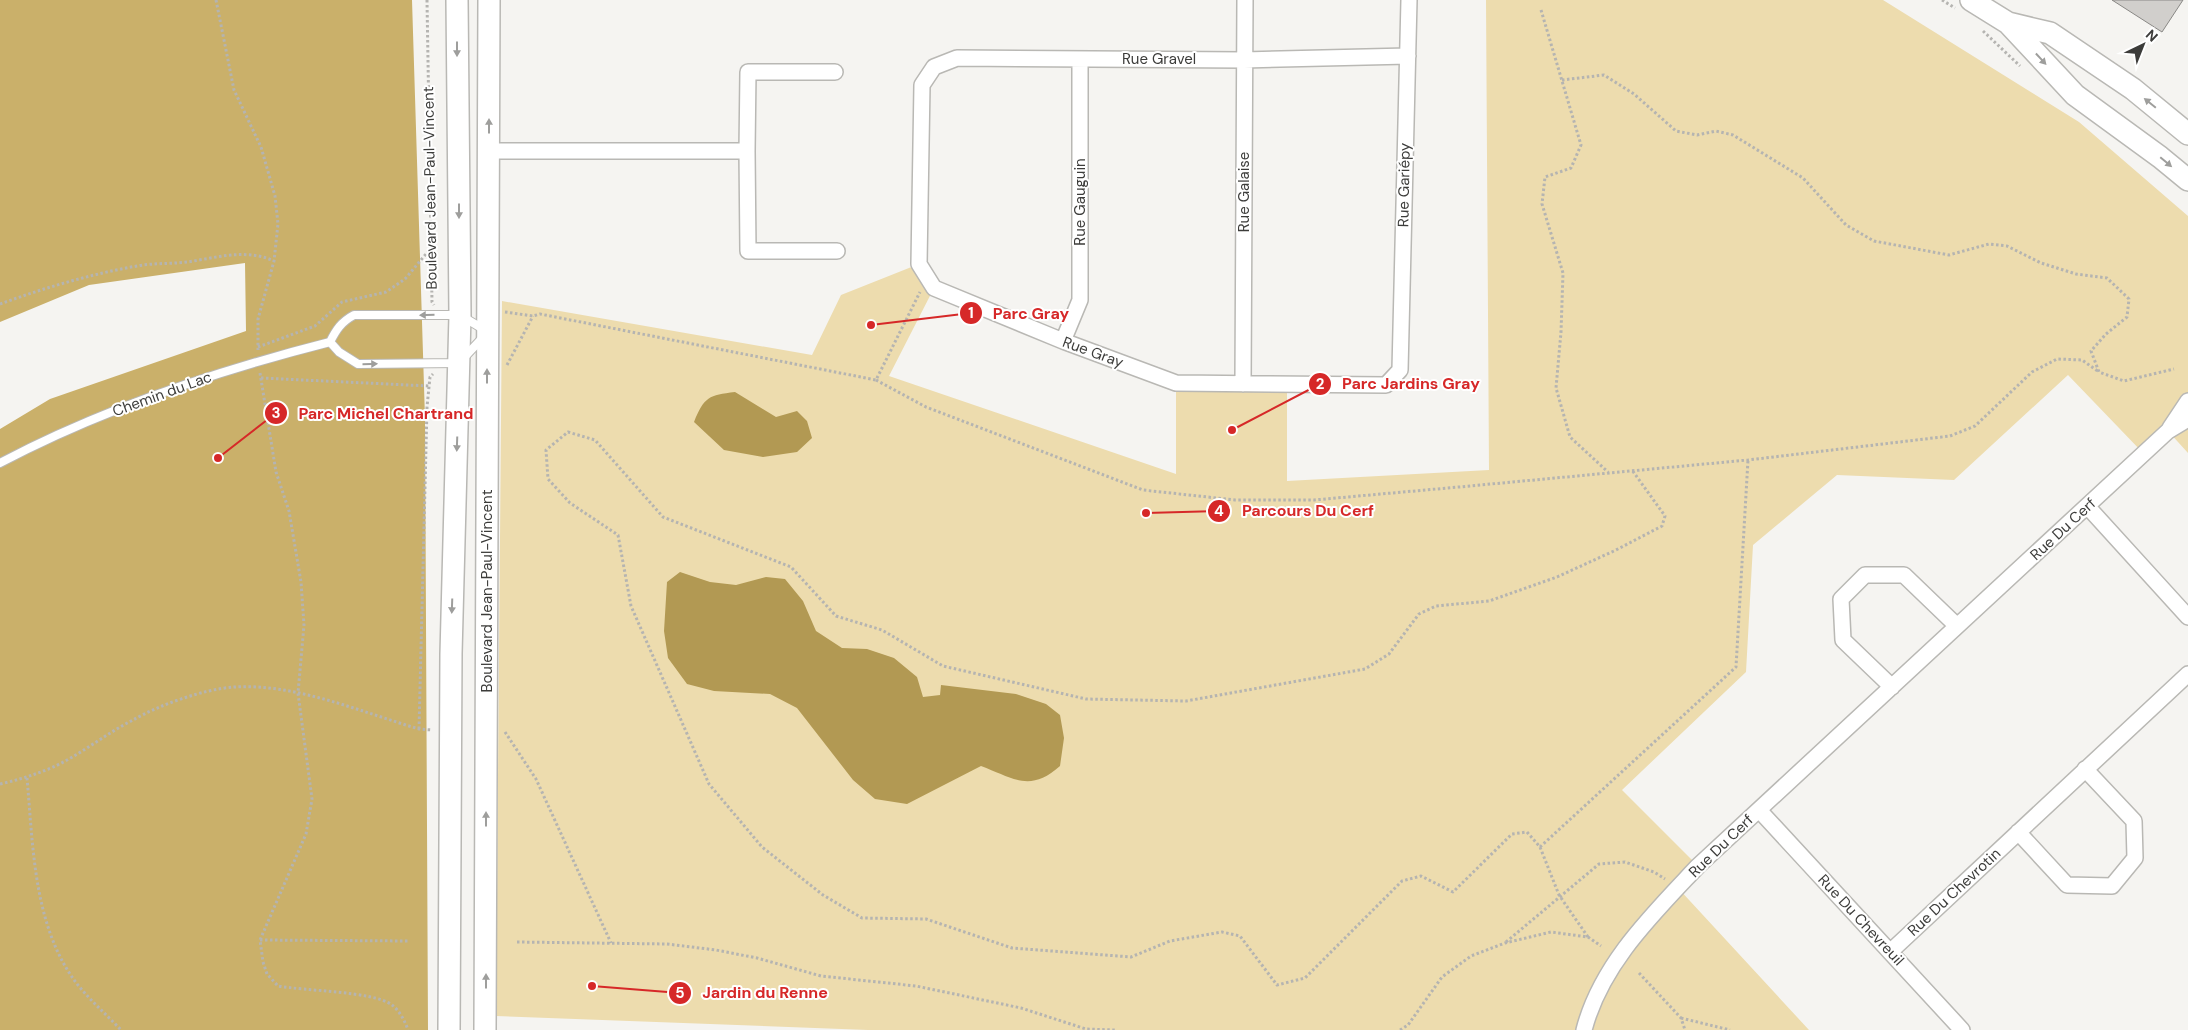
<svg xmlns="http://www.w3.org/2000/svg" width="2188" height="1030" viewBox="0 0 2188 1030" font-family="'DM Sans',sans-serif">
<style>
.green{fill:#eddcae}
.forest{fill:#cab06a}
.water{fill:#b29953}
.building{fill:#d1cfcc;stroke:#898885}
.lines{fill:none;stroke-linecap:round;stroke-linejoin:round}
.lane-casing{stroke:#b9b8b4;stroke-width:10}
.street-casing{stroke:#b9b8b4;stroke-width:18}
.secondary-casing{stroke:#b9b8b4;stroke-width:24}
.path{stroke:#b5b4b1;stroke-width:3;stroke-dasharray:2.5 2.5;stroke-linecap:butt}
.lane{stroke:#fff;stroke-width:8}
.street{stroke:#fff;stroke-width:15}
.secondary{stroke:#fff;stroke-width:21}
.oneway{fill:#9e9e9c}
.labels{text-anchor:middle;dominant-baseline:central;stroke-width:4;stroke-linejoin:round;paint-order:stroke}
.street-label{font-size:15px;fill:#3c3c3a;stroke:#fff}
.leader{fill:none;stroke:#d62828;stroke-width:2}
.callout-dot{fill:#d62828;stroke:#fff;stroke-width:2}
.mark-label{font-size:15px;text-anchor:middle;font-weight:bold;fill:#fff}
.callout-label{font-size:16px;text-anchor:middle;font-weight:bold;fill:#d62828;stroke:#fff;stroke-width:4;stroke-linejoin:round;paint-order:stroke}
</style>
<rect width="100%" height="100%" fill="#f5f4f1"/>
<path class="green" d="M1486 0H1883L2079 122 2188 216V453L2168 431 2144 454 2068 375 1954 480 1837 475 1753 545 1746 672 1622 790 1698 866 1678 888 1809 1030H868L496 1016 502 301 812 355 841 295 919 264 934 288 889 376 1176 474V383L1287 385V481L1489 470Z"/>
<path class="forest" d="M0 0H412L425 418 428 1030H0V429L50 399 246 331 245 263 89 285 0 322Z"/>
<path class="water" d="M735 392 776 417 797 411 807 421 812 438 797 452 763 457 724 450 694 422C704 397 709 395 735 392Z
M680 572 710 582 736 585 766 577 785 579 803 601 816 631 842 648 867 649 894 658 917 677 923 697 940 695 941 685 1016 694 1046 704 1060 715 1064 738 1060 766C1030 793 1013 778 981 766L907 804 875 799 853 780 797 708 770 694 714 691 687 684 668 658 664 631 667 582Z"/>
<path class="building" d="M2112 0H2183L2162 32Z"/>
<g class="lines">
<defs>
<path id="lane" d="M0 463C104 408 216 371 330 342 336 330 341 322 354 315H460L488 332 459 363 358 364 339 352 330 342"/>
<path id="street" d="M1408 56 1244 60 957 58 934 67 922 85 919 264 934 288 1063 341 1176 383 1386 385 1400 370 1409 0
M488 151H747L748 251H837
M747 151 748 72H835
M1063 341 1080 300V59
M1243 384 1245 0
M2170 428 2188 401
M2087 506 2188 617
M1892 687 1843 640 1841 599 1865 575H1904L1957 626
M1759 810 1962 1030
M2018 832 2067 885 2112 886 2135 858 2134 821 2085 769
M1890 952 2188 674
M1584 1030C1601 964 1653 914 1698 866L2168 431 2188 419"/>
<path id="secondary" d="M1971 0 2008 23 2075 95 2160 157 2188 180
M2008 23 2050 33 2133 89 2188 134
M449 1030 451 654 460 315 457 0
M485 1030 489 0"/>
</defs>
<use href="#lane" class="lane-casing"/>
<use href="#street" class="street-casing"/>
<use href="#secondary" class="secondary-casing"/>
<path class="path" d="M216 0 234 90 261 147 275 196 278 224 274 261 258 319V350
M427 0 432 302 434 305
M1942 0 1955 8
M1541 10 1581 145 1571 168 1545 177 1542 204 1563 273 1561 332 1556 388 1570 437 1608 472
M1983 31 2020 66
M1562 80 1604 75 1634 94 1676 131 1697 135 1716 131 1733 135 1803 178 1846 225 1874 241 1949 255 1989 244 2007 246 2041 263 2076 274 2107 278 2129 299 2127 317 2106 334 2091 351 2099 372 2124 381 2174 369
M0 304C44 288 91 274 137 266 153 263 170 264 187 262 215 258 246 248 274 261
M505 312 533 316 540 314 876 380 920 292
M258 347 315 326 342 302 386 292 405 279 431 248
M507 365 533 316
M260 373 276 472 289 511 301 582 304 625 298 693 312 799 306 834 260 940 263 962 267 974 278 986C304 991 373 991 392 1005 399 1010 405 1021 408 1030
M261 378 429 386
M876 380 926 407 1143 490 1235 500H1314L1459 487 1748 460 1950 436 1975 426 2032 372 2057 359 2082 360 2099 372
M419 729 427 407 430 377 433 374
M505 732 536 779 611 943
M27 778C33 843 33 920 72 977 85 996 105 1013 121 1030
M0 784C18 780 34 775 51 768 79 756 105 734 133 720 159 705 204 689 234 687 295 683 361 712 419 729L432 730
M1540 847 1736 667 1748 460
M1588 937 1559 895 1540 847 1527 832 1512 834 1453 892 1421 876 1402 881 1305 978 1277 985 1240 936 1222 932 1170 941 1131 957 1012 948 926 919 862 918 823 895 762 847 709 784 631 606 618 535 570 503 548 479 546 450 568 432 595 440 663 517 791 567 836 616 882 630 943 666 1086 699 1186 701 1365 669 1389 654 1419 614 1436 606 1489 601 1557 577 1616 550 1662 526 1665 516 1632 470
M260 940 410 941
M517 942 667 944 716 950 757 958 821 976 916 986 1021 1008 1086 1029 1115 1030
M1506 942 1599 864 1625 862 1654 872 1665 879
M1639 973 1681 1018 1685 1030
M1681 1018 1730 1030
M1400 1030 1408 1025 1442 977 1471 956 1505 943 1551 932 1588 937 1601 946"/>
<use href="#lane" class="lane"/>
<use href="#street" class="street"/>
<use href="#secondary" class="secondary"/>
</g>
<defs><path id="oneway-solid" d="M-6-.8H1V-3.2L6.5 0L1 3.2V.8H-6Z" transform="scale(1.25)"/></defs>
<g class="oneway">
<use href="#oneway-solid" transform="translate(457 49) rotate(90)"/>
<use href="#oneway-solid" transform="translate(2041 59) rotate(47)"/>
<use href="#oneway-solid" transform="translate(2150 103) rotate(-141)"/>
<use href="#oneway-solid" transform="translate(489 126) rotate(-90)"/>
<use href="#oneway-solid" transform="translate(2166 162) rotate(40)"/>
<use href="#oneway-solid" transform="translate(459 211) rotate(90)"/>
<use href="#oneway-solid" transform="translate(427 315) rotate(179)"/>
<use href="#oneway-solid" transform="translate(370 364) rotate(-1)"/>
<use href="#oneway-solid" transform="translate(487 376) rotate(-90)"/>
<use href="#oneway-solid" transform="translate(457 444) rotate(92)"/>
<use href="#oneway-solid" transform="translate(452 606) rotate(92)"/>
<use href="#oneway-solid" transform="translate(486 819) rotate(-90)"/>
<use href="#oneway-solid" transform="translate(486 981) rotate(-90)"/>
</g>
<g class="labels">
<g class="street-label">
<text x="1159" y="59">Rue Gravel</text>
<text transform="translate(1404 185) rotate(-89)">Rue Gariépy</text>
<text transform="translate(430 188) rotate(-91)">Boulevard Jean-Paul-Vincent</text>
<text transform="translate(1244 192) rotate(-90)">Rue Galaise</text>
<text transform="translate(1080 202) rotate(-90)">Rue Gauguin</text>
<text transform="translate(1093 352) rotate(20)">Rue Gray</text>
<text transform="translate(162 394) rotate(-20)">Chemin du Lac</text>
<text transform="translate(2063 529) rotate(-43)">Rue Du Cerf</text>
<text transform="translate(487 591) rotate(-90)">Boulevard Jean-Paul-Vincent</text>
<text transform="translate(1721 846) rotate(-44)">Rue Du Cerf</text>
<text transform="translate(1954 892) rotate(-43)">Rue Du Chevrotin</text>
<text transform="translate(1861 920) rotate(47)">Rue Du Chevreuil</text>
</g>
</g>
<path class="leader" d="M871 325L971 313M1232 430L1320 384M218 458L276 413M1146 513L1219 511M592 986L680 993"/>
<g class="callout-dot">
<circle cx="871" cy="325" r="5"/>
<circle cx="1232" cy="430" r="5"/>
<circle cx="218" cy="458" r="5"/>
<circle cx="1146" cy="513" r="5"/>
<circle cx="592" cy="986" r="5"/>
<circle cx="971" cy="313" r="12"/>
<circle cx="1320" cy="384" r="12"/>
<circle cx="276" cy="413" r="12"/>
<circle cx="1219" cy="511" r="12"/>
<circle cx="680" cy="993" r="12"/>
</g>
<g class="mark-label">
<text x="971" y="318">1</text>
<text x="1320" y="389">2</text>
<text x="276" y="418">3</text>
<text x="1219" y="516">4</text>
<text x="680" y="998">5</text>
</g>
<g class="callout-label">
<text x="1031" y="319">Parc Gray</text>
<text x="1411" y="389">Parc Jardins Gray</text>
<text x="386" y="419">Parc Michel Chartrand</text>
<text x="1308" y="516">Parcours Du Cerf</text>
<text x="765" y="998">Jardin du Renne</text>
</g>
<g transform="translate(2143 45) rotate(43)" stroke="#ffffff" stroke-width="4" paint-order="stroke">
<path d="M0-4L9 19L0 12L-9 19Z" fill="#3c3c3a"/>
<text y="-8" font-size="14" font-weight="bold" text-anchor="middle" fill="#3c3c3a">N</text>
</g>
</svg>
